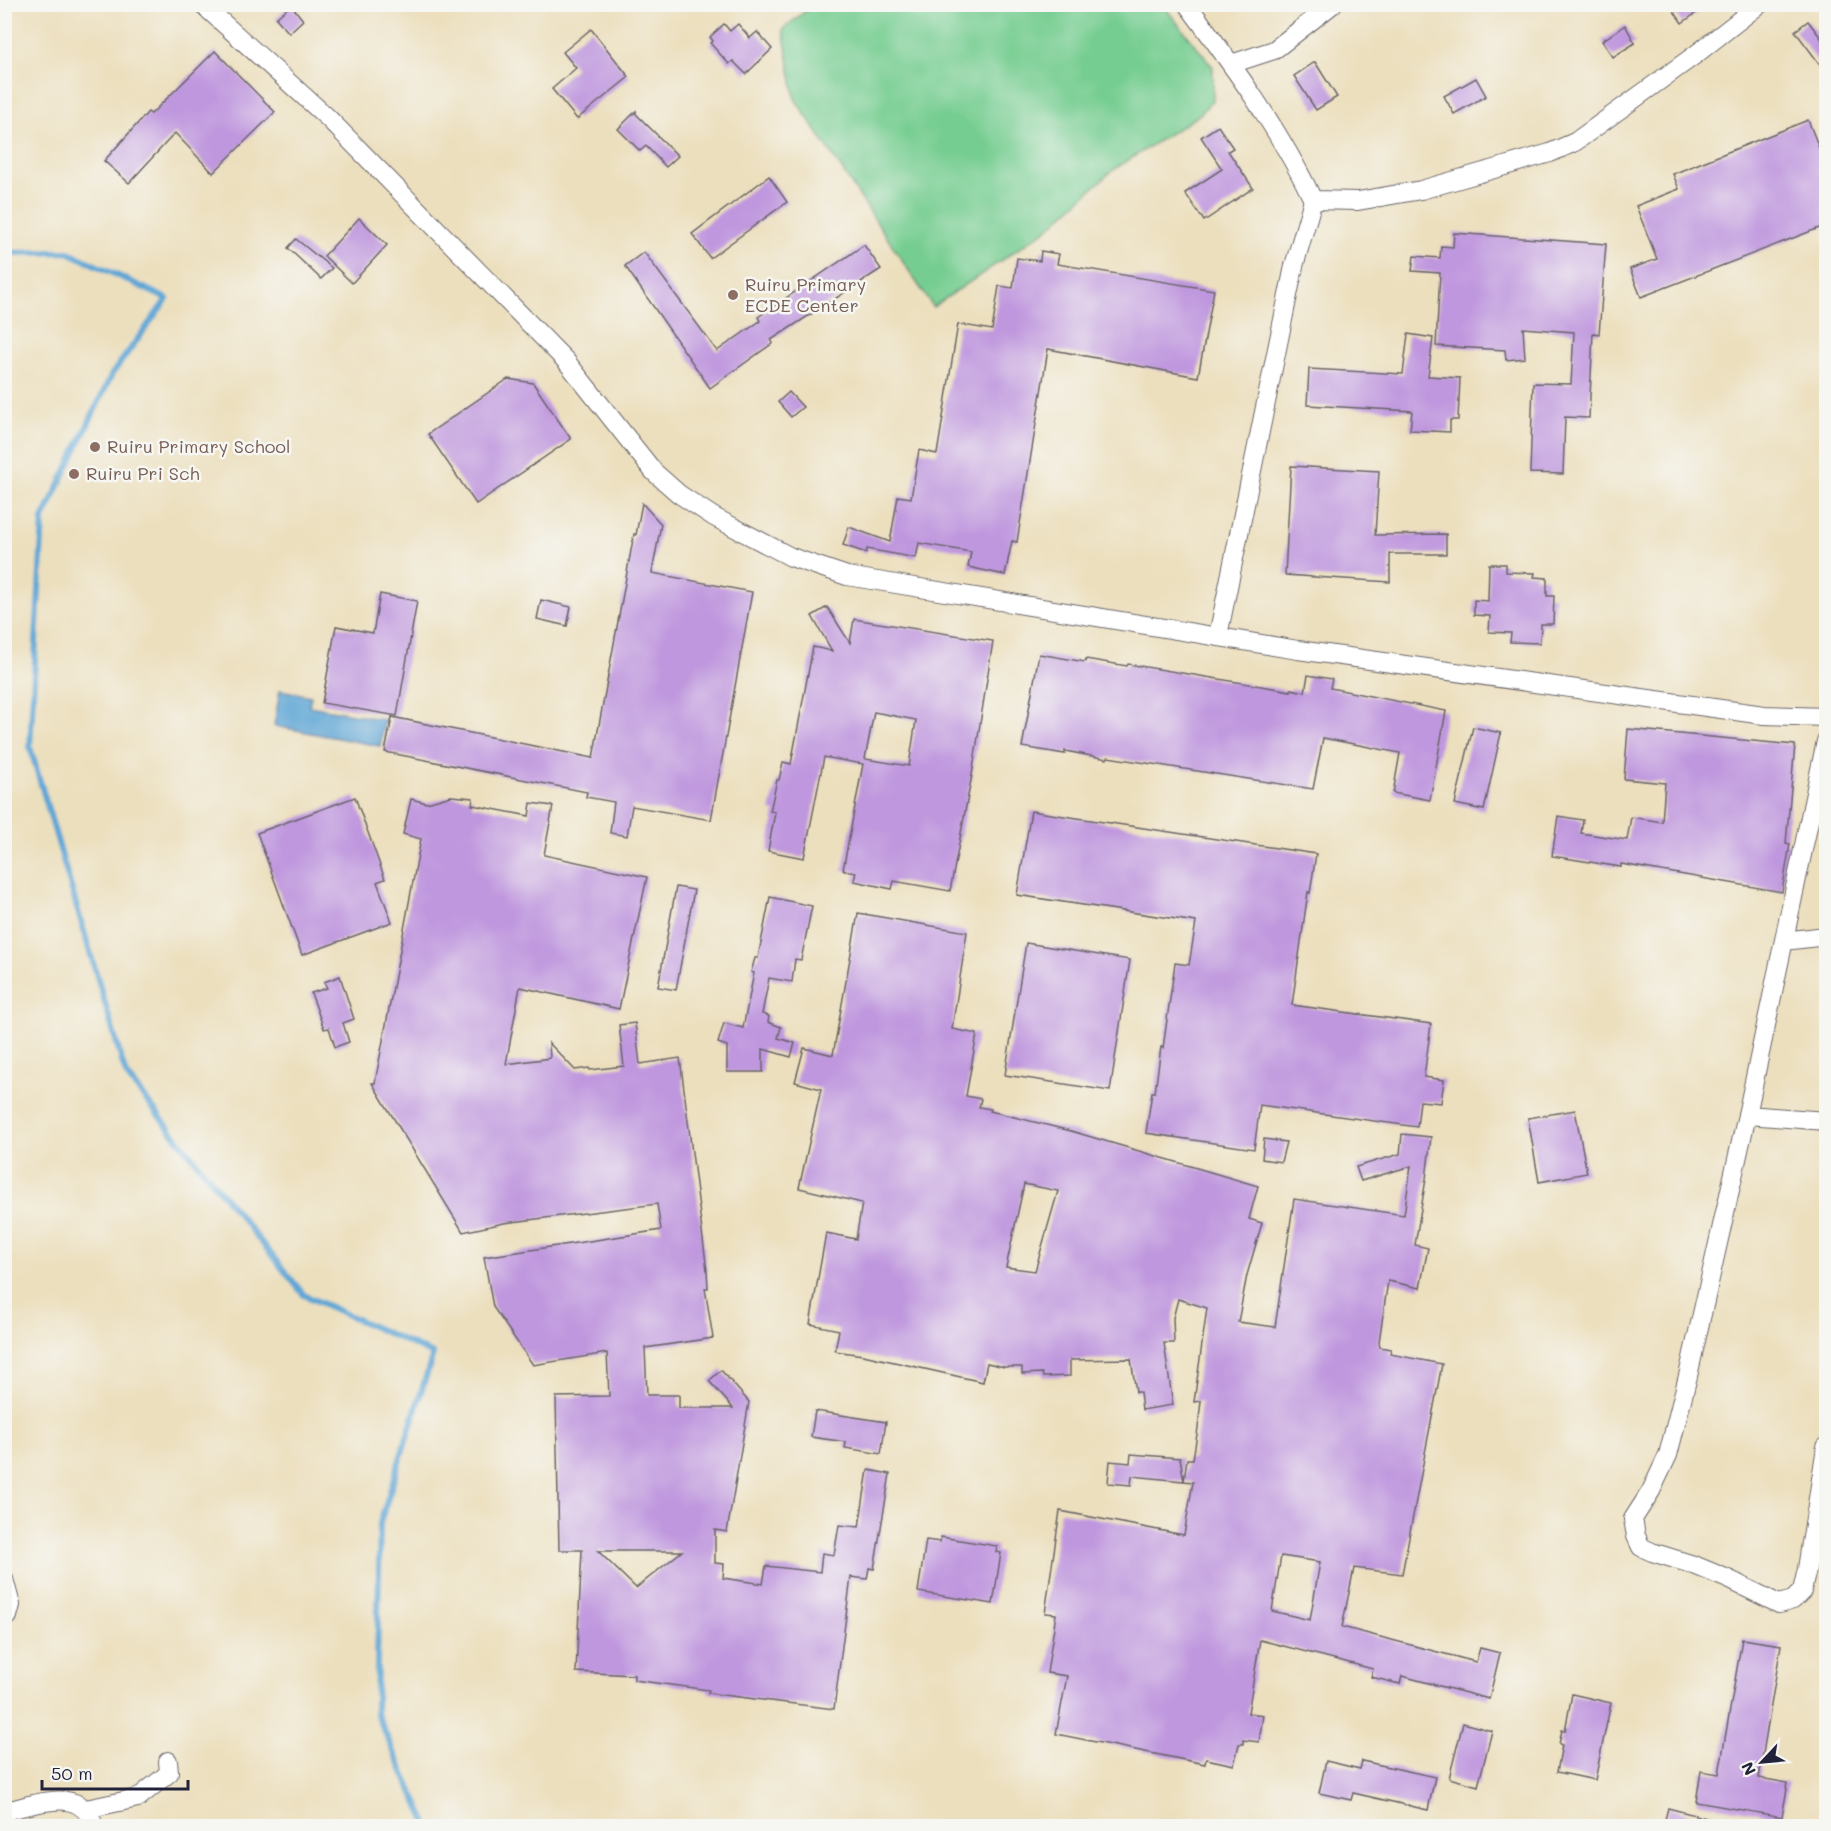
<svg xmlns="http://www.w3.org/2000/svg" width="1831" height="1831" font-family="Mali,sans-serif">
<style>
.green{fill:#76cd91;stroke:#4c7866;stroke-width:1.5}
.water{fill:#5ea6d5;stroke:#406488;stroke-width:1.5}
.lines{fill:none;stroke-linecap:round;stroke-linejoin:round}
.stream{stroke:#5ea6d5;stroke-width:6}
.building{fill:#bf97de;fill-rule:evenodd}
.minor-casing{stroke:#696468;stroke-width:20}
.minor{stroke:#fff;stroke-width:18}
.education-dot{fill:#8d6e63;stroke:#f6f6f2;stroke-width:2}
.labels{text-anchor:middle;stroke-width:5;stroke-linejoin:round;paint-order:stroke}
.education-label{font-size:18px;fill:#785e54;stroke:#f6f6f2;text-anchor:start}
</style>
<rect width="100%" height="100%" fill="#f6f6f2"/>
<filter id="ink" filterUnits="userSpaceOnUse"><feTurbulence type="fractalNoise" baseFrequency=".0167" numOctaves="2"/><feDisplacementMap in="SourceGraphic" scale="12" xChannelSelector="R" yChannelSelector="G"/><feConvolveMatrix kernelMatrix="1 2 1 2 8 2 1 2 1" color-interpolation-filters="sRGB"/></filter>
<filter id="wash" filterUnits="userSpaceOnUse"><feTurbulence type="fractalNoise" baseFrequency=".008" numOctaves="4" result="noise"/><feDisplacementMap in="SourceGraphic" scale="24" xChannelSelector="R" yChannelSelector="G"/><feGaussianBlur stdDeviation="1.35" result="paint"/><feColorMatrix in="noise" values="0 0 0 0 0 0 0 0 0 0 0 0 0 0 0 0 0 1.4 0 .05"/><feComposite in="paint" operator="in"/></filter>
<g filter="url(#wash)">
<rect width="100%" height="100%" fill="#ecdfbd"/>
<!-- green -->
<polygon class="green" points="814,4 1163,5 1213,67 1213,100 1199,115 1113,170 1046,230 933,307 795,99 783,29"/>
<!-- water -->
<polygon class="water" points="280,690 311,696 309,706 385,720 380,746 274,726"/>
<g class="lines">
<!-- stream -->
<polyline class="stream" points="4,253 68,252 167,299 112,374 43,519 30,747 126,1075 304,1295 433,1354 380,1523 376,1713 428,1826"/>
</g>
<g id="blocks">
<!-- building -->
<g class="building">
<polygon points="1669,4 1709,4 1682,23"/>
<polygon points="291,5 303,20 289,33 276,18"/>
<polygon points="1808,21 1827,46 1827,74 1795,31"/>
<polygon points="724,24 730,31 738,24 750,38 757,32 772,49 746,74 733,61 729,64 710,43 713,41 710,37"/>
<polygon points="1625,25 1635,43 1613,57 1602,41"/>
<polygon points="591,29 629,77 577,119 552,89 576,68 563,52"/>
<polygon points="215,51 275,112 213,173 175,133 129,183 104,161 148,112 151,114"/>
<polygon points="1315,62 1337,97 1316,110 1294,76"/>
<polygon points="1476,78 1486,96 1454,114 1444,96"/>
<polygon points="636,111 636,114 678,156 666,167 646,146 640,151 618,129"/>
<polygon points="1808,120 1827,168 1827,225 1641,297 1630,269 1657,259 1636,206 1679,189 1673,174"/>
<polygon points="1218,126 1233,148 1228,151 1253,188 1204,221 1185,193 1222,169 1201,137"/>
<polygon points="769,176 787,202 710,258 692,234"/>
<polygon points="359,218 387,245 352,283 324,256"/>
<polygon points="1454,233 1606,244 1599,334 1593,333 1589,418 1565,417 1563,474 1530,473 1533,383 1571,384 1574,332 1523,328 1525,358 1506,360 1505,350 1436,346 1440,273 1412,271 1414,256 1440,258 1441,246 1453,247"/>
<polygon points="296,239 332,268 321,279 288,248"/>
<polygon points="864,245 881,269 771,340 773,343 710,388 625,266 644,252 717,351 760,321 758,317"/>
<polygon points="1041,251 1059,254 1057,264 1214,290 1198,377 1048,349 1017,542 1012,541 1005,575 968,567 971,552 919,543 916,558 867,549 866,553 843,545 849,527 890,542 898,496 911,498 919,450 937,454 958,324 992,330 999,286 1013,288 1017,258 1040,261"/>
<polygon points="1408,334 1433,338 1428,376 1460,378 1458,420 1450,420 1450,432 1410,430 1412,411 1307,405 1309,369 1403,374"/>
<polygon points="508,379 533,383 571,439 476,504 428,434"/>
<polygon points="789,392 803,407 791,417 778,402"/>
<polygon points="1291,466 1379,471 1375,535 1446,534 1446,554 1390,554 1390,582 1285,575"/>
<polygon points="642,503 661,524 652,573 752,592 711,820 632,806 627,836 610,833 614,802 586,797 587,792 385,752 392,717 593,758 634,534 636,535"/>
<polygon points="1489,564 1506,564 1506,572 1535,573 1534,577 1547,578 1547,596 1554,596 1553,624 1541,624 1540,643 1510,642 1511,633 1489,632 1490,616 1474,615 1474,600 1488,601"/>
<polygon points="380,594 417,601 397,716 322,703 336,626 373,633"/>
<polygon points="541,600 571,607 567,626 537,619"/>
<path d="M827,607l23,36 4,-24 139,22 -21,134 -22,116 -56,-10 -2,8 -38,-8 2,-9 -13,-2 20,-106 -39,-7 -20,101 -36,-7 7,-39 -5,-1 7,-31h2l4,-18 8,2 22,-117 19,4 -20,-35zM874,712l42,8 -7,46 -44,-7z"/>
<polygon points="1039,654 1085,662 1086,659 1127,666 1128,664 1291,691 1291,689 1305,692 1308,675 1332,679 1330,688 1446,711 1430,800 1393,793 1400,753 1323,738 1313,789 1108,757 1107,759 1065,751 1065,754 1022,747"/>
<polygon points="1473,727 1501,733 1484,810 1455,804"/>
<polygon points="1628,729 1795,745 1786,843 1790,844 1782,892 1621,864 1621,867 1552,856 1558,816 1583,820 1581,833 1627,840 1631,817 1662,822 1665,783 1624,779"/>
<path d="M451,796l22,2 -1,7 57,11 2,-13 22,3 -9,49 103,22 -28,132 -99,-22 -14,77 44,-6 -1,-15 26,27 14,-2 1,2 34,-4 -5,-41 16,-2 5,41 40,-6 27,213 1,17h-3l8,50 -68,10 2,47h32v13h54l-24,-27 12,-11 28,32 -22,130 -12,-2v33l9,1 -1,14 40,6 3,-18 54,6 2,-19 12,2 5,-30 20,2 9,-57 22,4 -16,95 -5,-1 -2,11 -16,-2 -17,132 -126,-16 1,-3 -75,-10v-5l-58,-3 6,-122h-23l-3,-153 53,-1 -2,-43 -74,12 -40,-58 -9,-50 177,-27 -4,-26 -153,19 -41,9 -91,-149h3l46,-244 -18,-5 8,-35 16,4zM598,1551h84l-46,37z"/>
<polygon points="355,797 385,879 377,882 392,922 302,955 257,833"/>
<polygon points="1031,811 1316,854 1310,893 1308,892 1292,1005 1431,1024 1424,1077 1444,1080 1441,1103 1420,1101 1417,1127 1260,1105 1254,1149 1146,1133 1152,1092 1155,1092 1161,1047 1163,1048 1175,963 1189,965 1196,922 1017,895"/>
<polygon points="676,887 694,890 676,990 658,987"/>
<polygon points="770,897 812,906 801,960 795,959 792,982 769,978 762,1014 769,1016 768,1022 781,1027 778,1038 795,1043 791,1057 763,1049 763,1072 727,1072 727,1046 718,1043 724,1023 743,1028 754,973 751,972 755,958 758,958"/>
<path d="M858,913l109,19 -15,97 25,5 -11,62 15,3 -2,8 12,2 -1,2 81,20 187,55 -9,33 13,4 -15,52 -9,47 37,5 19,-128 110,16 7,-49 -50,15 -5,-14 44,-13 2,-20 29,3 -5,42 -11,66 13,3 -8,40 -32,-7 -9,61 1,5 11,2 -1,5 52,10 -40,210 -48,-6 -12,59 134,35 4,-14 20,5 -11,46 -87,-23 -2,8 -29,-7 2,-8 -113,-29 -12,73 15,2 -4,27 -16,-2v4h-4l-5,21 -28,-6 -1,5 -149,-30 11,-58 -20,-3 9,-59 -11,-1 15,-102 124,24 9,-53 -61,-6 -1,9 -23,-2 2,-22 20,2 1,-9 49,4 4,23 3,-22h6l5,-31 3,-27 -7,1 13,-94 -29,-9 -5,19 1,25h-10l9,62 -31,5 -2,-18h-4l-5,-33 -61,1v16l-27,1 -1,-4 -20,1v-7h-18l-17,-4 -4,19 -120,-27 -28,-4 4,-21 -29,-6 16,-91 30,6 6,-36 -63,-15 22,-99 -26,-7 9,-34 29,7zM1024,1184l34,7 -23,80 -29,-4zM1281,1556l39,6 -10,58 -38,-9z"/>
<polygon points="1026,943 1130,960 1110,1091 1005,1075"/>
<polygon points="340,976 354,1019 343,1023 349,1042 335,1047 329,1028 324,1029 311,993 327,988 324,982"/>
<polygon points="1575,1110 1587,1173 1539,1182 1528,1118"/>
<polygon points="1264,1139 1286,1142 1281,1162 1262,1159"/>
<polygon points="815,1411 886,1422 881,1454 845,1448 846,1442 811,1437"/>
<polygon points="941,1537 997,1546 996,1552 1001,1553 993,1604 918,1592 926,1540 940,1542"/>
<polygon points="1742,1639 1781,1645 1759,1778 1788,1783 1782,1817 1696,1802 1701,1771 1719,1774"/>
<polygon points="1572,1694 1611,1703 1595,1780 1557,1772 1562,1745 1559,1744 1562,1730 1565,1731"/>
<polygon points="1463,1723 1492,1731 1478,1786 1449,1778"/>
<polygon points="1326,1761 1360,1769 1362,1761 1435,1777 1428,1810 1353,1793 1351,1800 1319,1793"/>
<polygon points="1668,1808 1718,1821 1717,1827 1663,1827"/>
</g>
</g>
</g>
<g filter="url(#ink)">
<use href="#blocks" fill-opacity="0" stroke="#696468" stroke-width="1.5"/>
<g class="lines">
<defs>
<g id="minor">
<polyline points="202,4 328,118 566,361 654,472 679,494 714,517 791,557 847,576 1298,650 1764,715 1826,717"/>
<path d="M1187,4c46,62 93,126 126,196l45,1 63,-11 129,-37 25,-11 120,-87 65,-51"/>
<polyline points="1231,64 1274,50 1333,4"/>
<polyline points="1218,636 1294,266 1313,200"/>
<polyline points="1826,741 1747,1115 1688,1376 1668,1455 1651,1491 1633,1519 1636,1536 1641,1547 1652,1552 1694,1565 1728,1579 1779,1604 1793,1600 1802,1591 1807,1569 1826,1447"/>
<polyline points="1784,941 1826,936"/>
<polyline points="1747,1115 1826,1121"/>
<polyline points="4,1579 11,1605 8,1616 4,1618"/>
<polyline points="86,1809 138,1798 169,1773 168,1761"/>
<path d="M4,1811c32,-6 77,-27 90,15"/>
</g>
</defs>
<!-- minor casing -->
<use href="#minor" class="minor-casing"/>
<!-- minor -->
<use href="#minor" class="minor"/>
</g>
</g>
<!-- markers -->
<g class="education-dot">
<circle cx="733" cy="295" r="6"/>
<circle cx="95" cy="447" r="6"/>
<circle cx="74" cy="474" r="6"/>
</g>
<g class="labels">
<!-- education labels -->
<g class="education-label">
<text x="745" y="291">Ruiru Primary<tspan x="745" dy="21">ECDE Center</tspan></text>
<text x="107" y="453">Ruiru Primary School</text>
<text x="86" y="480">Ruiru Pri Sch</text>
</g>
</g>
<!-- margin -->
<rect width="1831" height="1831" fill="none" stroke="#f6f6f2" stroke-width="24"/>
<!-- north arrow -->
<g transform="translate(1762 1762) rotate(244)" stroke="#f6f6f2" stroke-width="4.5" paint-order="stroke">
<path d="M0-4.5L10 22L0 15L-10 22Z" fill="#22223b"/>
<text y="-9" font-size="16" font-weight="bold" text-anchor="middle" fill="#22223b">N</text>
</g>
<!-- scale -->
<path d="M42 1780v9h146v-9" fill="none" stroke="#22223b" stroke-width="3"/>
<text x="51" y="1780" font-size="18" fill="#22223b" stroke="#f6f6f2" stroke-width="4.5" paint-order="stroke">50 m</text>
</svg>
